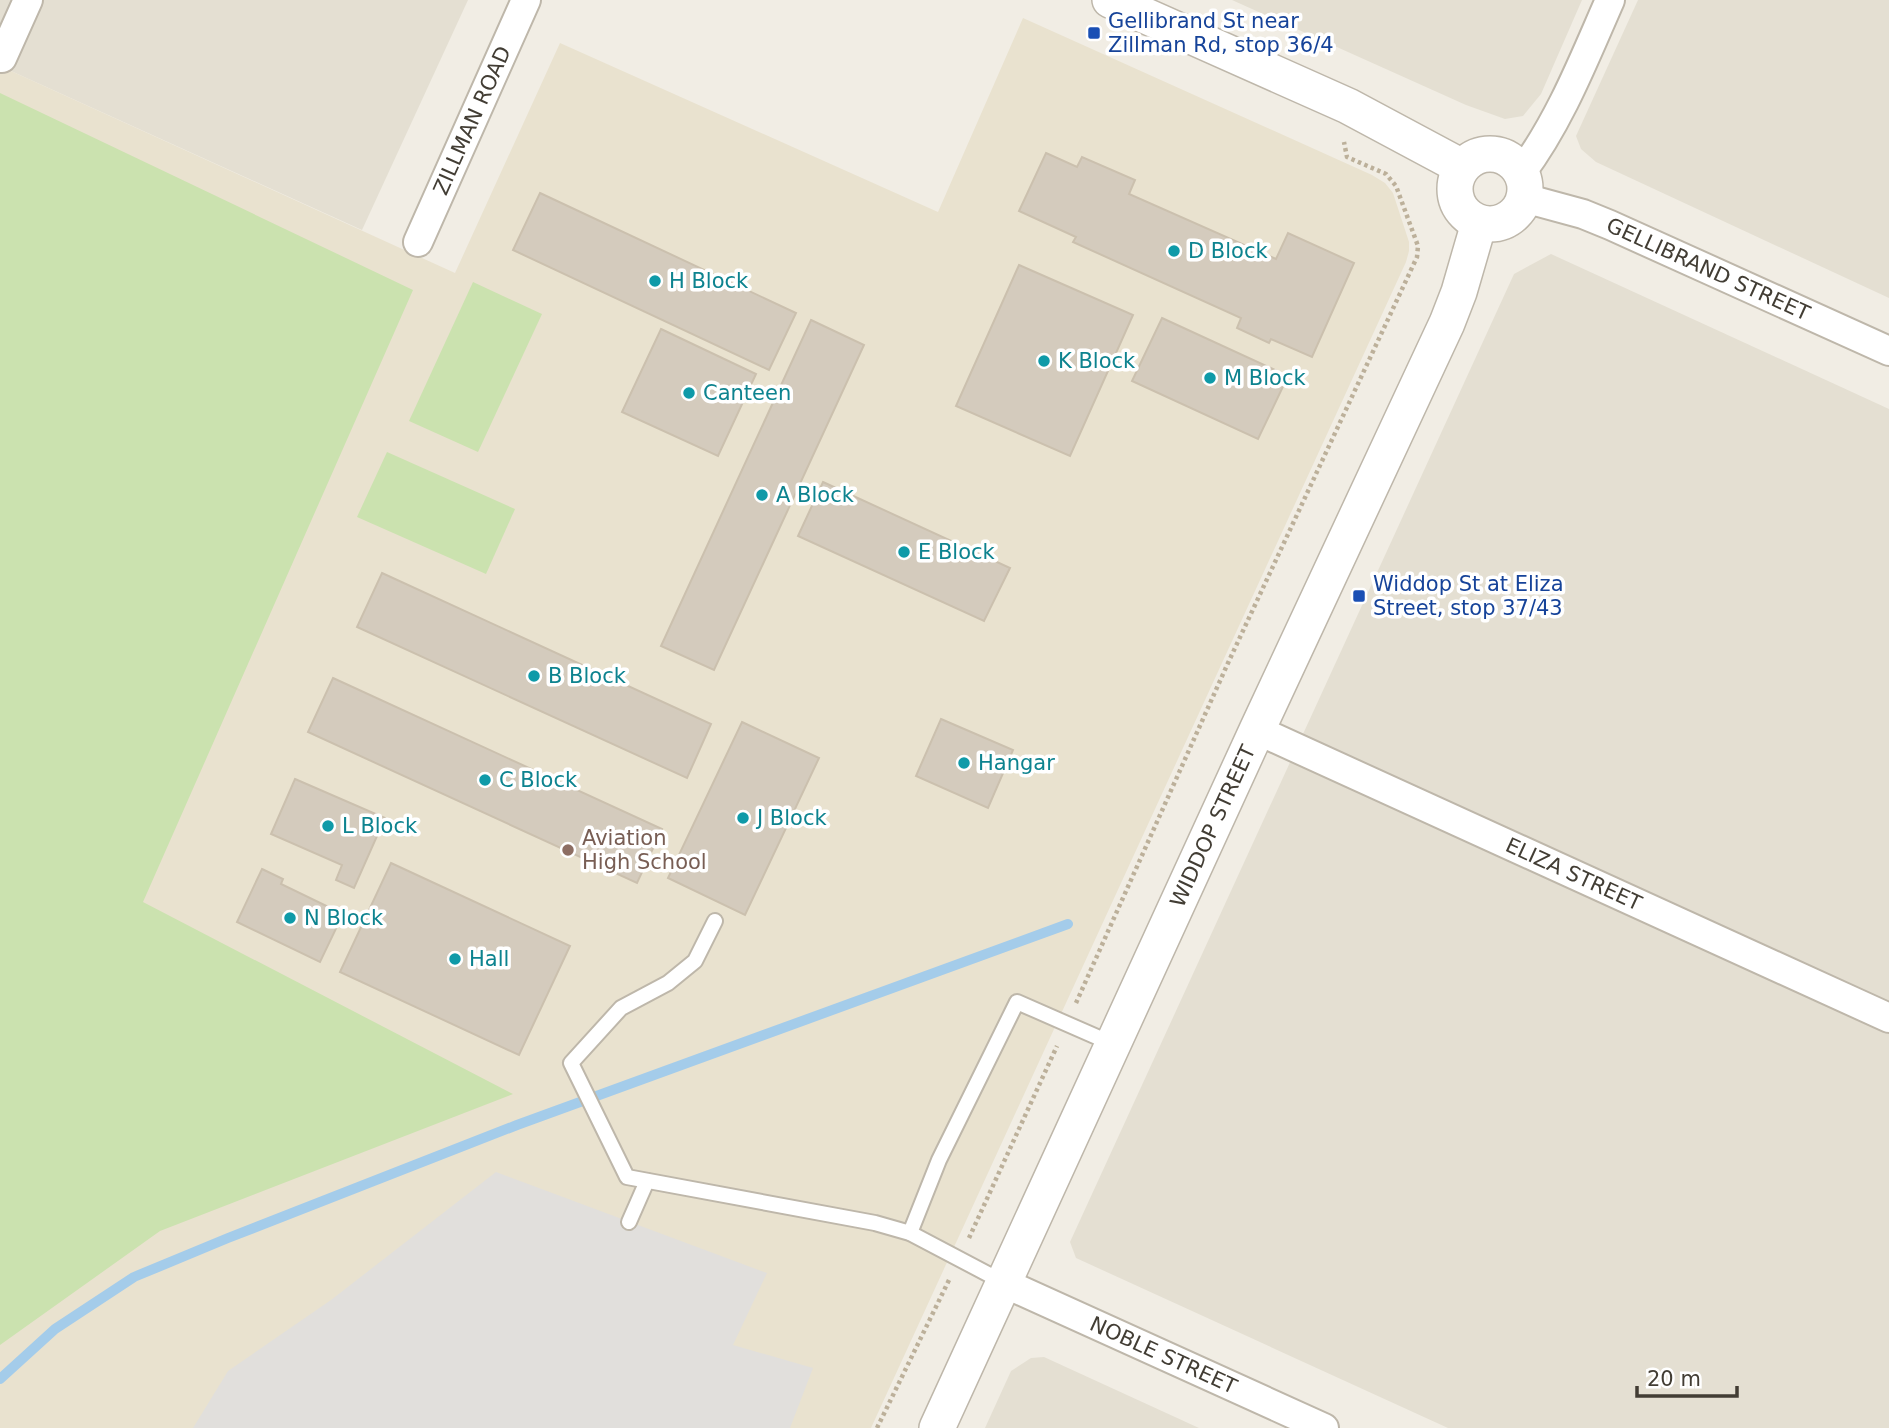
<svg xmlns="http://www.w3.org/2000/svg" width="1889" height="1428" font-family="'DejaVu Sans',sans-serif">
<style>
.residential{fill:#e4dfd2}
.education{fill:#e9e2cf}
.green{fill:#cbe2af}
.parking{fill:#e1dfdc}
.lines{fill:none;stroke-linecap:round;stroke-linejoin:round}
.stream{stroke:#a4ccea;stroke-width:10}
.building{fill:#d4cbbd;stroke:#cbc0ae;stroke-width:2}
.service-casing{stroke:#beb7aa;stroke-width:18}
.minor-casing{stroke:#beb7aa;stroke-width:32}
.tertiary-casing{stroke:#beb7aa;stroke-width:38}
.path{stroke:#bcb09a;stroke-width:4.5;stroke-dasharray:3.5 3.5;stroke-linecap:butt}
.service{stroke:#fff;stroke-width:14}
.minor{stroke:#fff;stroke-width:28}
.tertiary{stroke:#fff;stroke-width:35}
.transit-dot{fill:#1a4fb4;stroke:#fff;stroke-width:2.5}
.culture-dot{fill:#0f9aa8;stroke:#fff;stroke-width:2.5}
.education-dot{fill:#8d6e63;stroke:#fff;stroke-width:2.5}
.labels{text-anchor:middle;stroke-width:7;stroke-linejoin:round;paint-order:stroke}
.transit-label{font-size:21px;fill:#164399;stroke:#fff;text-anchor:start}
.street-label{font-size:21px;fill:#423d34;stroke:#fff}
.culture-label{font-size:21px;fill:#0d838f;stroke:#fff;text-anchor:start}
.education-label{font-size:21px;fill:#785e54;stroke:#fff;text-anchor:start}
</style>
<rect width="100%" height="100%" fill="#f1ede4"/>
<!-- residential -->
<g class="residential">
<polygon points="0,0 468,0 362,230 0,66"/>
<polygon points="1232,0 1582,0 1541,94 1523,116 1505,119 1466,105"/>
<polygon points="1638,0 1889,0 1889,298 1596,162 1581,149 1576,136"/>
<polygon points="1551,254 1889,409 1889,1428 1448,1428 1076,1258 1070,1242 1514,274"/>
<polygon points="1044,1357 1199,1428 985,1428 1011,1371 1031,1358"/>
</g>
<!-- education -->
<polygon class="education" points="1023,18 1372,175 1385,183 1393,193 1409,242 1409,251 1406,262 871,1428 0,1428 0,66 455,273 560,43 938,212"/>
<!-- green -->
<g class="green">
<polygon points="0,93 413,290 143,902 513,1094 160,1231 0,1345"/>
<polygon points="473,282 542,314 478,452 409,421"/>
<polygon points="387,452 515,509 486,574 357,517"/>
</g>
<!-- parking -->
<polygon class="parking" points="496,1172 767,1273 733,1345 813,1368 790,1428 193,1428 228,1371 331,1300"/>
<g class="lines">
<!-- stream -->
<polyline class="stream" points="0,1379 55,1329 134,1277 228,1238 517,1125 1068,924"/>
</g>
<!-- building -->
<g class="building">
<polygon points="1046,153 1077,167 1082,157 1135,180 1129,194 1276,259 1288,233 1354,263 1312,357 1271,339 1269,343 1237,328 1241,318 1073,242 1076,237 1019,211"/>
<polygon points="540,193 796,313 769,370 513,250"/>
<polygon points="1019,265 1133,315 1070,456 956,406"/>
<polygon points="1162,318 1288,376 1258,439 1132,381"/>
<polygon points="811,320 864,345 714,670 661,646"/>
<polygon points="661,329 756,374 718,456 622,412"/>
<polygon points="823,482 1010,568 984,621 798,536"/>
<polygon points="382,573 711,724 687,778 357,627"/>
<polygon points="333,678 662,829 637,883 308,732"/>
<polygon points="941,719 1013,750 988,808 916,776"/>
<polygon points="742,722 819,758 745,915 668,878"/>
<polygon points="295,779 385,818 354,888 336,880 342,865 271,834"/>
<polygon points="391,863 570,946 519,1055 340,972"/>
<polygon points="262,869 283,879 281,884 343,914 320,962 237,922"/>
</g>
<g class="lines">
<defs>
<g id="service">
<polyline points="715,921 695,961 668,983 621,1008 571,1063 627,1177 875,1223 910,1233 1003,1282"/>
<polyline points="629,1222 647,1181"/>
<polyline points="910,1233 939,1160 1017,1002 1113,1044"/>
</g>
<g id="minor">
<polyline points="2,58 28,0"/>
<path d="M1521,173c39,-52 63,-114 89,-173"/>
<path id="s1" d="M1524,198l59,16 27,11 279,126"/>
<path id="s2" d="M418,242l108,-242"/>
<path id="s3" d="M1257,730l632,288"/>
<path id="s4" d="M1004,1283l320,145"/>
</g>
<g id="tertiary">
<polyline points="1110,0 1348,106 1462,167"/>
<circle cx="1490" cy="189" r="35"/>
<path id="s5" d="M937,1428l320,-698 190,-407 12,-31 20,-69"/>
</g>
</defs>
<!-- service casing -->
<use href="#service" class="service-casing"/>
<!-- minor casing -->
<use href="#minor" class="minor-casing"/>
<!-- tertiary casing -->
<use href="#tertiary" class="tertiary-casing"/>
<!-- path -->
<g class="path">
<polyline points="1076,1003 1228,663 1417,257 1418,246 1396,186 1386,174 1347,157 1344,142"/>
<polyline points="969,1238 1057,1046"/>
<polyline points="877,1428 950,1278"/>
</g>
<!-- service -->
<use href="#service" class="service"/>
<!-- minor -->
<use href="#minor" class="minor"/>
<!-- tertiary -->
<use href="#tertiary" class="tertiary"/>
</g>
<!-- markers -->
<g class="transit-dot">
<rect x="1087" y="26" width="14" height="14" rx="3.5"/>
<rect x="1352" y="589" width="14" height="14" rx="3.5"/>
</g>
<g class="culture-dot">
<circle cx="1174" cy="251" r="7"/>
<circle cx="655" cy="281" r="7"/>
<circle cx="1044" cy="361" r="7"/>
<circle cx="1210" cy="378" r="7"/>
<circle cx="689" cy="393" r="7"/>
<circle cx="762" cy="495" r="7"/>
<circle cx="904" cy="552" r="7"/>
<circle cx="534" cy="676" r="7"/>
<circle cx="964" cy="763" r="7"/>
<circle cx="485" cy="780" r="7"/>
<circle cx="743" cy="818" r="7"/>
<circle cx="328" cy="826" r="7"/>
<circle cx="290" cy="918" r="7"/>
<circle cx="455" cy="959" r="7"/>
</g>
<circle class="education-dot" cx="568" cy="850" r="7"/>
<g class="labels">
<!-- transit labels -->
<g class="transit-label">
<text x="1108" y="28">Gellibrand St near<tspan x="1108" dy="24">Zillman Rd, stop 36/4</tspan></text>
<text x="1373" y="591">Widdop St at Eliza<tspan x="1373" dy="24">Street, stop 37/43</tspan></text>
</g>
<!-- street labels -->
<g class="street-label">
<text dy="7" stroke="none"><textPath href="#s2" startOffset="133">ZILLMAN ROAD</textPath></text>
<text dy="7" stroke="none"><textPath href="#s1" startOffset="198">GELLIBRAND STREET</textPath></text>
<text dy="7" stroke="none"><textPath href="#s5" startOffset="662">WIDDOP STREET</textPath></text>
<text dy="7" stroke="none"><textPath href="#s3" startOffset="348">ELIZA STREET</textPath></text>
<text dy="7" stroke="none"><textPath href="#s4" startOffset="175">NOBLE STREET</textPath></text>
</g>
<!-- culture labels -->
<g class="culture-label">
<text x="1188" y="258">D Block</text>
<text x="669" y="288">H Block</text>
<text x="1058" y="368">K Block</text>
<text x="1224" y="385">M Block</text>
<text x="703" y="400">Canteen</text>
<text x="776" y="502">A Block</text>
<text x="918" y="559">E Block</text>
<text x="548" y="683">B Block</text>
<text x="978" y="770">Hangar</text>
<text x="499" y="787">C Block</text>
<text x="757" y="825">J Block</text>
<text x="342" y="833">L Block</text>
<text x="304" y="925">N Block</text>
<text x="469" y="966">Hall</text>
</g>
<!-- education labels -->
<g class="education-label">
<text x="582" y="845">Aviation<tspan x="582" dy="24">High School</tspan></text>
</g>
</g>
<!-- scale -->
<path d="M1637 1386v10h100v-10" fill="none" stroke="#423d34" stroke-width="3.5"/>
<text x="1647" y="1386" font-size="21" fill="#423d34" stroke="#ffffff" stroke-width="5" paint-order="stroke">20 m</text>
</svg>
